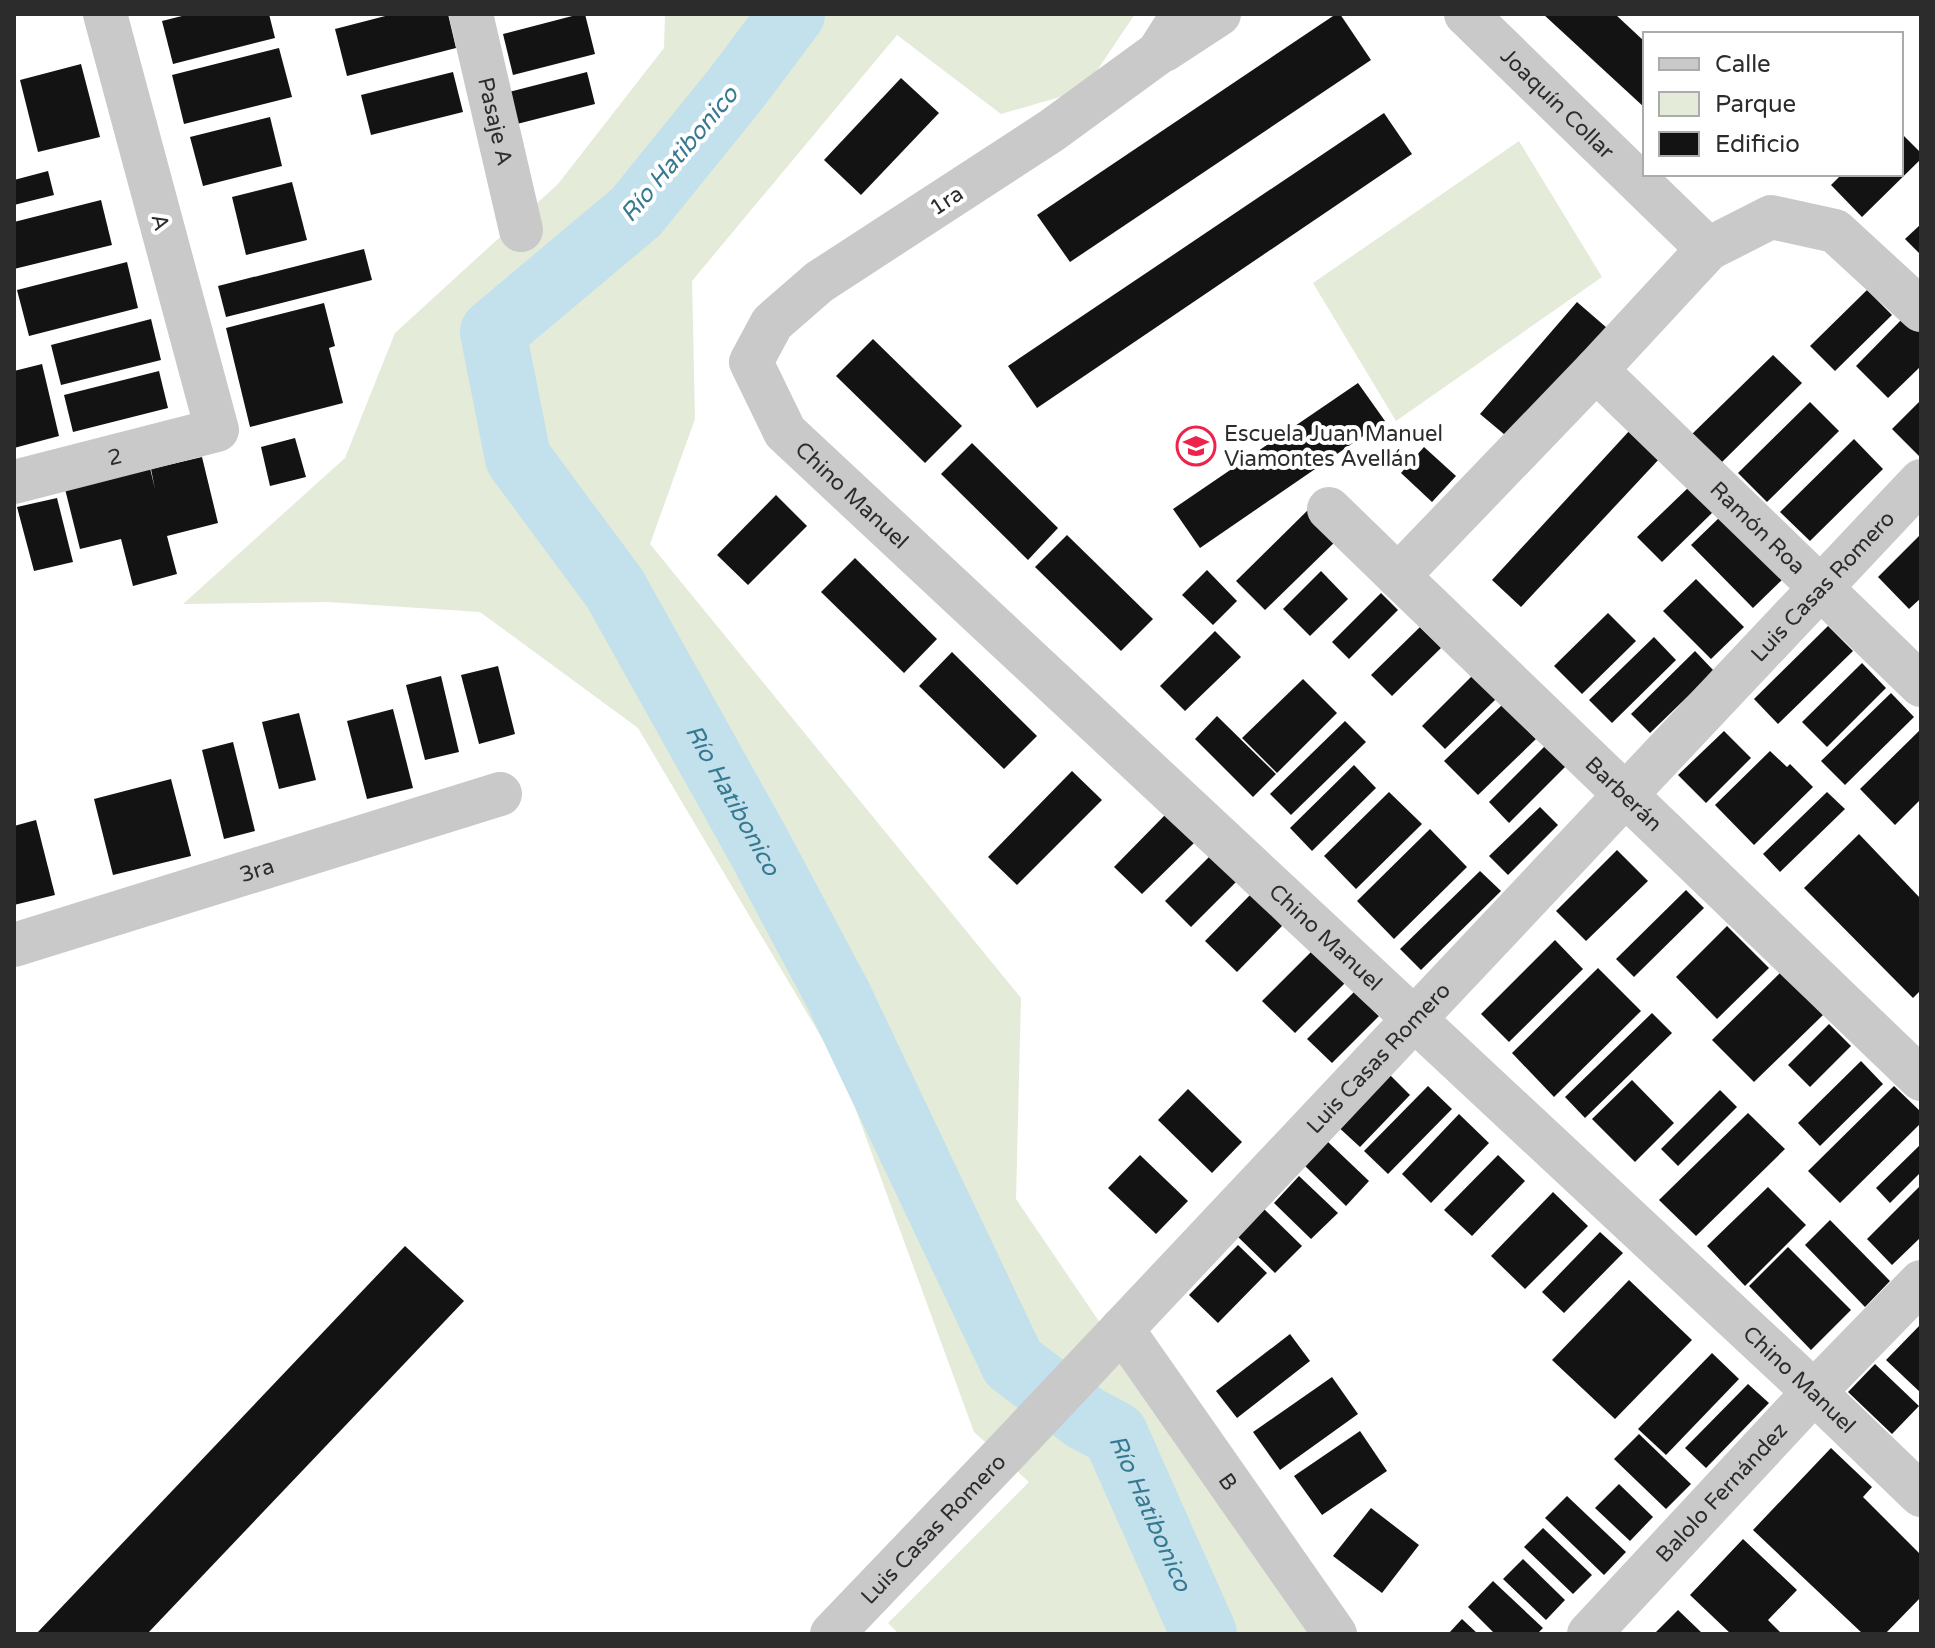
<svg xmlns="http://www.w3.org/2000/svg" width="1935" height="1648" font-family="'Varela Round',sans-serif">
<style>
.green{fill:#e4ebd8}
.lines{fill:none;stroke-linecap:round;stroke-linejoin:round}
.river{stroke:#c2e1ec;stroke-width:66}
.building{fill:#131313}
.minor{stroke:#c9c9c9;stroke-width:44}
.labels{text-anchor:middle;stroke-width:8;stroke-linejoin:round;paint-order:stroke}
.street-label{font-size:22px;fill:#2c2c2c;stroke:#fff}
.poi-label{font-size:22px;fill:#2c2c2c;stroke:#fff;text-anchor:start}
.water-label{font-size:24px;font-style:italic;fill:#377991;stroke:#fff}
</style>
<rect width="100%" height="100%" fill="#fff"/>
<!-- green -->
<g class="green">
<polygon points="665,14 1135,14 1084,90 1001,114 897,35 692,281 695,419 650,544 1021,998 1016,1199 1311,1634 899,1634 888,1623 1029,1482 974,1432 842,1072 638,728 480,612 328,602 183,604 345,458 395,333 558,184 664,48"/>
<polygon points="1519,141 1602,277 1396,421 1313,283"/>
</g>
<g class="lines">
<!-- river -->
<path class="river" id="s1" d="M792,14l-58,77 -98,121 -143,120 25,126 97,131 142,254 81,152 175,368 72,55 30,16 89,200"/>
</g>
<!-- building -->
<g class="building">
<polygon points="190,14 269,14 275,38 173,64 162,21"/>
<polygon points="393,14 448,14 456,48 347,76 335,29"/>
<polygon points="580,14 585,14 595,54 513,75 503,34"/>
<polygon points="1336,14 1340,14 1371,60 1070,262 1037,215"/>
<polygon points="1543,14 1615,14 1645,42 1645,108"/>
<polygon points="279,48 292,97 184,124 172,75"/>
<polygon points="81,64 100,137 38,152 20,80"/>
<polygon points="453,72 463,112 371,135 361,95"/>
<polygon points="587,72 595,104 517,124 509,92"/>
<polygon points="901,78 939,113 861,195 824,160"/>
<polygon points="1384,113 1412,154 1037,408 1008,366"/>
<polygon points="270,117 282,166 203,186 190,137"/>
<polygon points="1901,133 1921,153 1921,159 1862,217 1831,185 1842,174 1901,174"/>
<polygon points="48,171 54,195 14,205 14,180"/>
<polygon points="292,182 307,240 246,255 232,197"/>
<polygon points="101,200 112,245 14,269 14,222"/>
<polygon points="1921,224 1921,255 1905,239"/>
<polygon points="364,249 372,280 226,317 218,286"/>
<polygon points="127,262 138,308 29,336 17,290"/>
<polygon points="1867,290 1892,315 1835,371 1810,346"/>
<polygon points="1577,302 1607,328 1511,440 1480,414"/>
<polygon points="324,303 335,346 329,348 343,403 250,427 226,328"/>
<polygon points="1905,316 1921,332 1921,366 1888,398 1856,366"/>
<polygon points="151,319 161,360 61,385 51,345"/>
<polygon points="873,339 962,426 925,463 836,376"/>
<polygon points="1773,355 1802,383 1718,466 1689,437"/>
<polygon points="42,364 59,436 14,448 14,371"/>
<polygon points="159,371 168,408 73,432 64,395"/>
<polygon points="1358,383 1385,421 1200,548 1173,509"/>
<polygon points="1921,400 1921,458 1892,429"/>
<polygon points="1810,402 1839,431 1767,502 1738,473"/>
<polygon points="1631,429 1661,457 1521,607 1492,580"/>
<polygon points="295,438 306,477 270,486 261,447"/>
<polygon points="1854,439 1883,469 1810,541 1780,512"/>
<polygon points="972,443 1058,528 1028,560 941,474"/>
<polygon points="1424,447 1456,476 1432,502 1401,473"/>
<polygon points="202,457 218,523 167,536 177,574 133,586 121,539 80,549 65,489 150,468 155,489 151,469"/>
<polygon points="1690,486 1715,510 1662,562 1637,537"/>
<polygon points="776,495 807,526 748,585 717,555"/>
<polygon points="57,498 73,562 34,571 17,507"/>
<polygon points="1311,507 1340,537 1265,610 1236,581"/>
<polygon points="1722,515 1784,578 1753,608 1691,545"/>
<polygon points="1921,534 1921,598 1909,609 1878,577"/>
<polygon points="1067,535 1153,619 1121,651 1035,567"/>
<polygon points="855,558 937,639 904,673 821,592"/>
<polygon points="1207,570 1237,601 1213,625 1182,595"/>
<polygon points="1321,571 1348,599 1310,636 1283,609"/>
<polygon points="1696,579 1744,627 1711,659 1663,611"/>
<polygon points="1381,593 1398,610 1349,659 1332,642"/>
<polygon points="1608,613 1636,641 1582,694 1554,666"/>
<polygon points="1828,626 1853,651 1778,724 1754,699"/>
<polygon points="1420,627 1441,648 1392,696 1371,675"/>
<polygon points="1215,631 1241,657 1185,711 1160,686"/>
<polygon points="1654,637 1676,660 1612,723 1589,700"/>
<polygon points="1695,651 1714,671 1650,733 1631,714"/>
<polygon points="952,652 1037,736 1004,769 919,686"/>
<polygon points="1862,663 1886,688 1827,747 1802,722"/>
<polygon points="498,666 515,734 479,744 461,675"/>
<polygon points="441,676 459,752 425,760 406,685"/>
<polygon points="1472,676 1496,699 1445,749 1422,726"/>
<polygon points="1303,679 1337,713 1277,773 1242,738"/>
<polygon points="1891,693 1914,717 1845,785 1821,761"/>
<polygon points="1502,705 1536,739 1478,795 1444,761"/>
<polygon points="393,709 413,788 367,799 347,721"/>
<polygon points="299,713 316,780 279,789 262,722"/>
<polygon points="1217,716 1276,774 1253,797 1195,739"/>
<polygon points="1345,721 1366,742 1291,815 1270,794"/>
<polygon points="1921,729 1921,799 1895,825 1860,789"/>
<polygon points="1724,731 1751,758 1706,803 1678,775"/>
<polygon points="233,742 255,831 224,839 202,750"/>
<polygon points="1546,745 1566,766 1509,823 1489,802"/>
<polygon points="1770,751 1787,767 1790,764 1813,787 1754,845 1715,805"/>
<polygon points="1354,765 1376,788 1312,851 1290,828"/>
<polygon points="1072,771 1102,800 1017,885 988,857"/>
<polygon points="171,779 191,856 113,875 94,799"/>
<polygon points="1389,792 1422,824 1356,889 1324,856"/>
<polygon points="1827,792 1845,809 1780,872 1763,854"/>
<polygon points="1540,807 1558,825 1508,875 1489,856"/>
<polygon points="1165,815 1194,843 1142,894 1114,867"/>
<polygon points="36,820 55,895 14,905 14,826"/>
<polygon points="1430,829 1467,867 1394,939 1357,901"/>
<polygon points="1859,834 1921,899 1921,990 1913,998 1804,888"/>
<polygon points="1617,850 1648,881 1586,941 1556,911"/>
<polygon points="1210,856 1236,882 1191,927 1165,901"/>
<polygon points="1480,871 1501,891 1421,970 1400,949"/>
<polygon points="1686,890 1704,908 1634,977 1616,959"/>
<polygon points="1251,894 1282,926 1237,972 1205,941"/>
<polygon points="1727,926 1769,968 1717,1019 1676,977"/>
<polygon points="1555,940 1583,969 1509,1042 1481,1014"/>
<polygon points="1315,948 1348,980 1295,1033 1262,1001"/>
<polygon points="1598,968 1641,1011 1554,1097 1512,1053"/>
<polygon points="1781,972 1823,1015 1754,1082 1712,1040"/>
<polygon points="1354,992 1379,1016 1332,1063 1307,1039"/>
<polygon points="1652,1013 1672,1033 1585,1118 1565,1097"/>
<polygon points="1829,1024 1851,1046 1810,1087 1788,1065"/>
<polygon points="1861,1061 1883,1084 1820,1146 1798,1123"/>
<polygon points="1386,1071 1410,1095 1360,1147 1335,1124"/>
<polygon points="1632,1080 1674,1123 1635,1162 1592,1119"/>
<polygon points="1428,1086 1452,1109 1388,1174 1364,1151"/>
<polygon points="1894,1086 1921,1112 1921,1123 1840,1203 1808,1171"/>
<polygon points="1188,1089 1242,1142 1212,1173 1158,1120"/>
<polygon points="1720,1090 1737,1107 1678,1166 1661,1149"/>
<polygon points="1748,1113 1785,1149 1696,1236 1659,1200"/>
<polygon points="1459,1114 1489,1143 1431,1203 1402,1174"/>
<polygon points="1327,1141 1369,1181 1346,1206 1304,1165"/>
<polygon points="1921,1144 1921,1172 1890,1203 1876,1188"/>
<polygon points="1140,1155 1188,1201 1156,1234 1108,1188"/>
<polygon points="1498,1155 1525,1181 1472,1236 1444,1210"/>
<polygon points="1299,1176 1338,1213 1311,1239 1274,1203"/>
<polygon points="1921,1185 1921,1237 1892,1265 1867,1239"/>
<polygon points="1768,1187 1806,1225 1745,1286 1707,1246"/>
<polygon points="1553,1192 1588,1226 1525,1289 1491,1256"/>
<polygon points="1263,1208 1302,1246 1275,1273 1236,1235"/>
<polygon points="1830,1220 1890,1281 1865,1307 1805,1245"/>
<polygon points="1600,1232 1623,1253 1564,1313 1542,1292"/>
<polygon points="1238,1245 1267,1273 1218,1323 1189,1295"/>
<polygon points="405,1246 464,1301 147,1634 36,1634"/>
<polygon points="1788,1247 1851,1310 1811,1350 1749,1286"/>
<polygon points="1629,1280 1692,1340 1615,1419 1552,1360"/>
<polygon points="1921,1324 1921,1393 1886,1360"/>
<polygon points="1290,1334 1310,1361 1237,1418 1216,1391"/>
<polygon points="1712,1353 1739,1379 1666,1455 1638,1429"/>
<polygon points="1875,1364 1919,1406 1892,1434 1848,1392"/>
<polygon points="1332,1377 1358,1414 1280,1470 1253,1432"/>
<polygon points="1748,1384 1769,1403 1706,1468 1685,1448"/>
<polygon points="1360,1431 1387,1471 1322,1515 1294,1476"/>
<polygon points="1639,1434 1691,1484 1666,1509 1614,1459"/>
<polygon points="1831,1448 1872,1487 1863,1497 1921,1555 1921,1597 1885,1634 1863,1634 1753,1530"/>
<polygon points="1619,1484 1653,1517 1630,1541 1595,1508"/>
<polygon points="1567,1496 1626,1552 1604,1575 1545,1518"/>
<polygon points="1371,1508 1419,1545 1382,1593 1333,1556"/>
<polygon points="1543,1528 1592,1575 1573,1594 1524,1547"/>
<polygon points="1743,1539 1797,1590 1768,1620 1782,1634 1731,1634 1690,1595"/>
<polygon points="1523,1559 1565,1600 1546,1620 1503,1579"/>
<polygon points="1493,1581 1543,1628 1537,1634 1495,1634 1468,1607"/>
<polygon points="1678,1610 1703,1634 1654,1634"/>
<polygon points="1462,1619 1478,1634 1448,1634"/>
</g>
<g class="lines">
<!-- minor -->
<g class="minor">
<path id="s2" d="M471,14l50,216"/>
<path id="s3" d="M1183,14l-25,39 -107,78 -232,151 -47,41 -21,39 34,70 1029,960 107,103"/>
<path id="s4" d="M1466,14l242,235 63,-32 64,14 86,79"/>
<polyline points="1164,50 1219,14"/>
<path id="s5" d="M1596,370l325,315"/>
<path id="s6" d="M14,482l203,-52 -112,-416"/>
<path id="s7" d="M1329,509l69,67 523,503"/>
<polyline points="1398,576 1596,370 1708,249"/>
<path id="s8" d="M14,945l486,-151"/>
<path id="s9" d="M1122,1329l213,305"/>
<path id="s10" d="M832,1634l179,-187 910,-966"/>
<path id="s11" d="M1589,1634l225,-242 107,-110"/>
</g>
</g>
<!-- icons -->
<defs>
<symbol id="school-ring" viewBox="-11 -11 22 22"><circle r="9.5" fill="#fff" stroke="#ed234b" stroke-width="1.5"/><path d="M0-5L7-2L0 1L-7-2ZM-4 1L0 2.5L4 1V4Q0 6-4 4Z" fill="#ed234b"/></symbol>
</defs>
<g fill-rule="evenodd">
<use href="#school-ring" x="1174" y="424" width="44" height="44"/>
</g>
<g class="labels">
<!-- street labels -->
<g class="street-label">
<text dy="8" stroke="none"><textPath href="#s4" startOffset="128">Joaquín Collar</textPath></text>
<text dy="8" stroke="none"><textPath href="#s2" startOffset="110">Pasaje A</textPath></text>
<text transform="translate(946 200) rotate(-33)" y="8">1ra</text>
<text transform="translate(161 222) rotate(75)" y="8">A</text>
<text dy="8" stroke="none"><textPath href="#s6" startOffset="104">2</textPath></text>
<text dy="8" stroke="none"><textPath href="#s3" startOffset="732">Chino Manuel</textPath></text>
<text dy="8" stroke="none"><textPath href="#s5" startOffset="226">Ramón Roa</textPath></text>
<text dy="8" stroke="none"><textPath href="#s10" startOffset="1442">Luis Casas Romero</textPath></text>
<text dy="8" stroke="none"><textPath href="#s7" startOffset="410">Barberán</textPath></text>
<text dy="8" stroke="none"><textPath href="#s8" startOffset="254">3ra</textPath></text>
<text dy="8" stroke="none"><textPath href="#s3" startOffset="1380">Chino Manuel</textPath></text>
<text dy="8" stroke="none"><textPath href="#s10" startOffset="794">Luis Casas Romero</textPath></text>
<text dy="8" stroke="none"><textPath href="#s3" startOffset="2028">Chino Manuel</textPath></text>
<text dy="8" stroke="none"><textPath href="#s9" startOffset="186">B</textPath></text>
<text dy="8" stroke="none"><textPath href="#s11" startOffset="194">Balolo Fernández</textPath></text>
<text dy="8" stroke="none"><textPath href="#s10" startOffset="146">Luis Casas Romero</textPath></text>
</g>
<!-- poi labels -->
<g class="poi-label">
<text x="1224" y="441">Escuela Juan Manuel<tspan x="1224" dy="25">Viamontes Avellán</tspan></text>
</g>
<!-- water labels -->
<g class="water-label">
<text transform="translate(679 154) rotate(-50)" y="8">Río Hatibonico</text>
<text dy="8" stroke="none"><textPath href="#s1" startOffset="972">Río Hatibonico</textPath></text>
<text dy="8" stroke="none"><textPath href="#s1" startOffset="1812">Río Hatibonico</textPath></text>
</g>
</g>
<!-- border -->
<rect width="1935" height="1648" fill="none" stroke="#2c2c2c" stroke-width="32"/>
<!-- legend -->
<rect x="1643" y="32" width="260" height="144" fill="#ffffff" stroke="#ababab" stroke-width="2"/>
<rect x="1659" y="58" width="40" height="12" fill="#c9c9c9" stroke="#ababab" stroke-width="2"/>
<text x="1715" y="72" font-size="24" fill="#2c2c2c">Calle</text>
<rect x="1659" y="92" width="40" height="24" fill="#e4ebd8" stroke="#ababab" stroke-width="2"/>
<text x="1715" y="112" font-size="24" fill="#2c2c2c">Parque</text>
<rect x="1659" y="132" width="40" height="24" fill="#131313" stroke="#ababab" stroke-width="2"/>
<text x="1715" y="152" font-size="24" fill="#2c2c2c">Edificio</text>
</svg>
